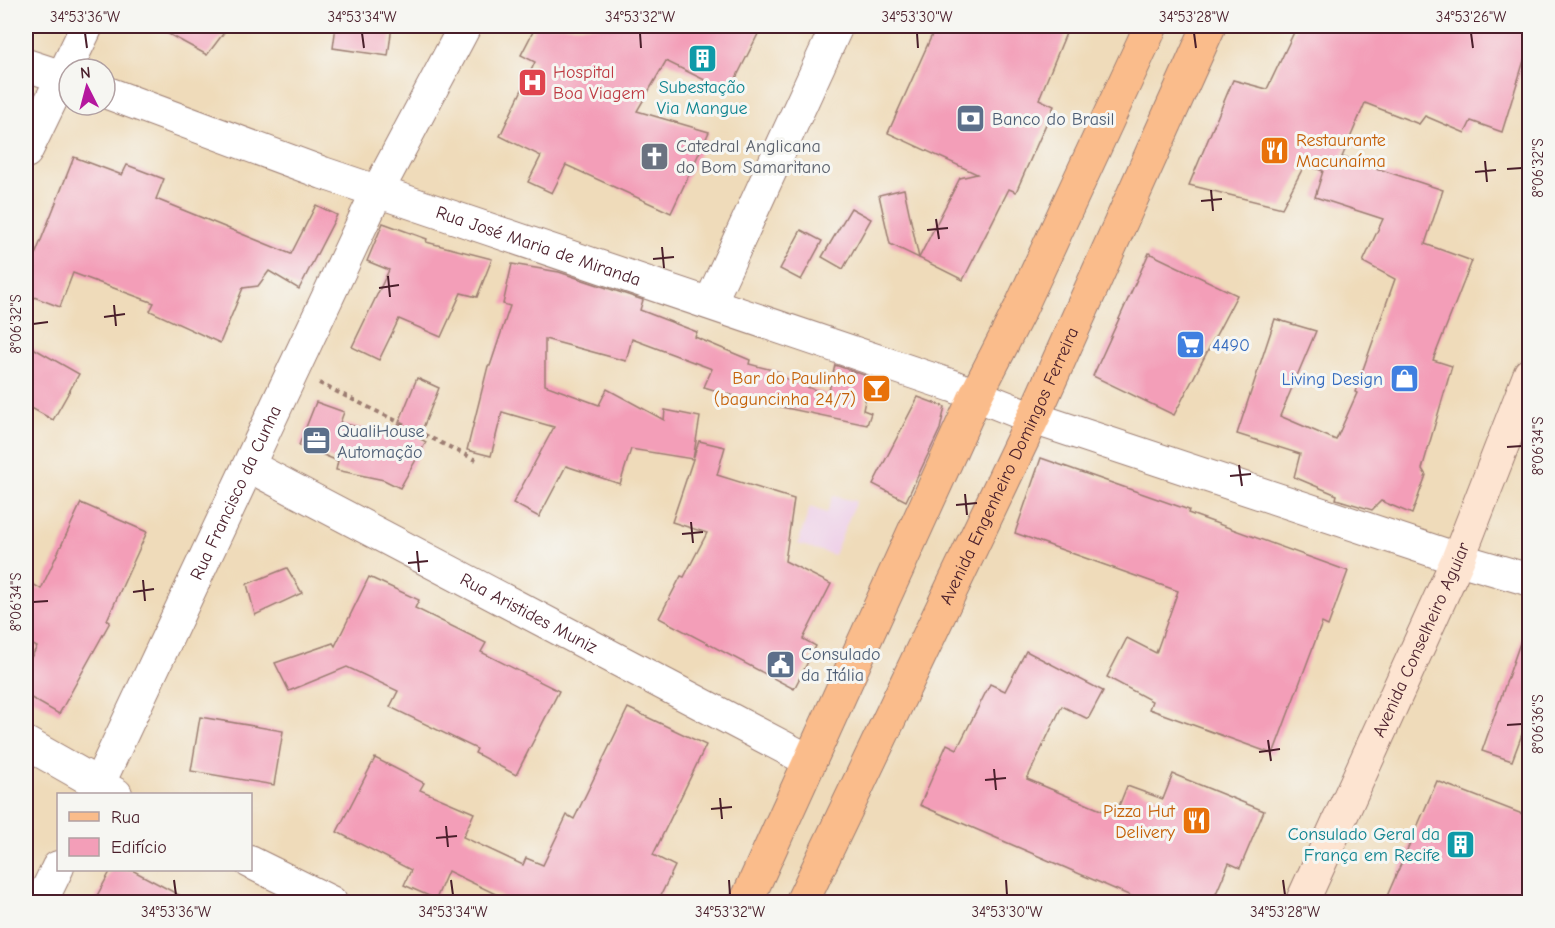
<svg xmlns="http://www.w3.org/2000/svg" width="1555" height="928" font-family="'Comic Neue',sans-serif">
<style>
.built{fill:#eed0e8}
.building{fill:#f39eb8}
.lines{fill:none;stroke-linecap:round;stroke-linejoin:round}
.street-casing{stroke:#9c7d72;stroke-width:34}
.secondary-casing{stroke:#9c7d72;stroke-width:35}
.primary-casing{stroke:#9c7d72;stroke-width:35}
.path{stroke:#9c7d72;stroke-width:4;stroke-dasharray:4.5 4.5;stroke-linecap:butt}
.street{stroke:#fff;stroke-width:32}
.secondary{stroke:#fde4d1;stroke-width:33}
.primary{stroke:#fabc8b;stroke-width:33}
.ticks{fill:none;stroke:#4a1f2b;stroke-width:2}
.labels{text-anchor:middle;stroke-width:6;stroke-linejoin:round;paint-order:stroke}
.health-label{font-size:18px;fill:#be3a42;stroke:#f6f6f2;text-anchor:start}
.culture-label{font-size:18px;fill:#0d838f;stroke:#f6f6f2}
.service-label{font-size:18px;fill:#4e5e75;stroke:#f6f6f2;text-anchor:start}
.food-label{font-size:18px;fill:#c56008;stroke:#f6f6f2;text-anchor:end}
.worship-label{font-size:18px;fill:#5b616d;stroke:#f6f6f2;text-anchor:start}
.street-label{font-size:18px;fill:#4a1f2b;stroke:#f6f6f2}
.shop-label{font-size:18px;fill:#366cbe;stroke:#f6f6f2;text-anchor:start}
.neatline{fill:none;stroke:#4a1f2b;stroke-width:2}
.ticks-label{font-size:15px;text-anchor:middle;fill:#4a1f2b}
</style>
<rect width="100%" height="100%" fill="#f6f6f2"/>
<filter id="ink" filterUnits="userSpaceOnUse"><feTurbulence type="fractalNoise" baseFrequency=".0167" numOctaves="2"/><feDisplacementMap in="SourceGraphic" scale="12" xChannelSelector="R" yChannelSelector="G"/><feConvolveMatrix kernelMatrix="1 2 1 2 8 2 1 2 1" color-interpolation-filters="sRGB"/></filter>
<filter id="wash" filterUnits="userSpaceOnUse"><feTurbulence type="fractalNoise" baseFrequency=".008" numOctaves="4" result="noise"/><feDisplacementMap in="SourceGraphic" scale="24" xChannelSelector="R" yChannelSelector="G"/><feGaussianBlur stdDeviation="1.35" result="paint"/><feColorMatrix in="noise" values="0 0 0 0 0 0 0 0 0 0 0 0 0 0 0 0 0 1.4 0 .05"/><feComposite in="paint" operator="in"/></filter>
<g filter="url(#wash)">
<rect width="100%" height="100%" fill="#efdbba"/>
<!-- built -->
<polygon class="built" points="833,496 856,501 834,555 798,544 810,507 827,513"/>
<g id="blocks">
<!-- building -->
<g class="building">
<polygon points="154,26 229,26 207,55"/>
<polygon points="336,26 392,26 388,56 333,48"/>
<polygon points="536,26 762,26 729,92 666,61 637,111 709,132 671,213 566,165 552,193 528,182 541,156 500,136 535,62 521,55"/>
<polygon points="936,26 1069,26 1039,99 1054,106 1016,192 1009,189 963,280 919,258 960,178 977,174 888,133"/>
<polygon points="1297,26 1530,26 1530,41 1502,132 1471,121 1465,133 1425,116 1419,124 1365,103 1342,157 1443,190 1425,244 1472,261 1433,360 1452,366 1422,469 1426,475 1412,514 1381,501 1372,510 1336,499 1337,495 1294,477 1300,454 1237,434 1275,319 1316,331 1280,416 1336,440 1357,393 1355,392 1395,279 1363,262 1383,219 1315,197 1323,171 1305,164 1282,208 1189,185 1233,80 1267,89"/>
<polygon points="74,157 122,175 127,165 164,179 156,199 291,254 316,205 337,215 299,289 269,271 258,286 243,288 220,343 150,311 154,303 73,273 60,307 26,294 26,278"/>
<polygon points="904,189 919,258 890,244 879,195"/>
<polygon points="851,208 871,219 843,269 822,257"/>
<polygon points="383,223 427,239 426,242 492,259 477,297 461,293 441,337 399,319 379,360 352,347 389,270 367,261"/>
<polygon points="801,230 822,241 801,280 780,269"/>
<polygon points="1149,253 1237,295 1174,415 1093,376"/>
<polygon points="512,264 559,272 643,300 640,310 697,332 695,337 750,360 749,364 780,372 779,376 828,395 835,365 870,377 863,410 871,413 867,425 748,400 704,387 712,369 632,339 626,361 545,339 545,385 599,405 607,389 664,420 665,410 700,417 693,459 699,441 725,447 717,475 794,499 785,561 831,584 803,639 816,646 794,689 659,618 681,576 684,577 707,533 672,522 693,459 631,449 620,484 566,466 539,517 513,503 554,427 502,412 491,456 467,450 488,366 490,366 510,306 503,304"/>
<polygon points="26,344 79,374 53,420 26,405"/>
<polygon points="417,378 439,388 419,438 426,442 400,488 384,480 336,470 338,461 299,445 316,402 344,412 340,423 394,435"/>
<polygon points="918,397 945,407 940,429 906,501 873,484"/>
<polygon points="1041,458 1189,510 1188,513 1348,571 1328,626 1322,623 1273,754 1149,709 1152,701 1107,677 1127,638 1156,653 1178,591 1015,533"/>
<polygon points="81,503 147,532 107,620 110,622 59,714 26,695 26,666 37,647 26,641 26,580 41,589"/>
<polygon points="287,568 302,593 255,615 247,584"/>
<polygon points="369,577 419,600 415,608 486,643 481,652 559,691 516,775 475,753 477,749 390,707 398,691 347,667 289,691 275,663 333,643 335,646"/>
<polygon points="1526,626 1530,627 1530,713 1512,761 1482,751"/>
<polygon points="1026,651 1103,691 1088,719 1062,706 1027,779 1115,816 1127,786 1163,799 1173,774 1264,811 1240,868 1229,863 1212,903 1147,903 920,805 947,744 957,749 990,684 1005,691"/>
<polygon points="628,708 706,745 653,855 675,866 657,903 514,903 448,871 436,899 404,885 411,870 337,832 375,758 424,783 420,790 474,813 463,837 523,865 526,858 543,865 567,815 574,819"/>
<polygon points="200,717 283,731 274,785 191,771"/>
<polygon points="1437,781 1530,817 1530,903 1384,903"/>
<polygon points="111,870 132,870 194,903 93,903"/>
</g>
</g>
</g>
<g filter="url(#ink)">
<use href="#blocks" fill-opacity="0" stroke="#9c7d72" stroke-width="1.5"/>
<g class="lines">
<defs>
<g id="street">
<polyline points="26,65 69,79"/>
<path id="s1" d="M105,92l218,81 630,213 80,32 425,141 72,21"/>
<polyline points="26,152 87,26"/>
<polyline points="710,303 837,26"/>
<path id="s2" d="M249,466l561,295"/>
<polyline points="26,743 116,794"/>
<path id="s3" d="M94,794l283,-602 88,-166"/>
<polyline points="250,862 331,902"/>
<polyline points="41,902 58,867"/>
</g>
<g id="secondary">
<path id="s4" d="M1302,902l156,-343 72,-185"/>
</g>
<g id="primary">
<polyline points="746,902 976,395 1020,309 1151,26"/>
<path id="s5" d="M802,902l231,-484 176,-392"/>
</g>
</defs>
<!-- street casing -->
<use href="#street" class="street-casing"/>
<!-- secondary casing -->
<use href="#secondary" class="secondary-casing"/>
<!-- primary casing -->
<use href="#primary" class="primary-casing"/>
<!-- path -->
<polyline class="path" points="319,383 476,460"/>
<!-- street -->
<use href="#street" class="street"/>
<!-- secondary -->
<use href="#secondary" class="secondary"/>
<!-- primary -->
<use href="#primary" class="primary"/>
</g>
</g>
<!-- ticks -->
<path class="ticks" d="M85,33l2,15M362,33l2,15M640,33l1,15M917,33l1,15M1194,33l2,15M1471,33l2,15M1485,161l2,21M1507,169l15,-1M1475,172l21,-2M1211,190l2,21M1201,201l21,-2M936,219l3,20M927,230l21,-2M662,247l2,21M653,259l21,-2M388,276l2,21M379,288l20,-3M114,305l2,21M104,317l21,-3M33,324l15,-2M1507,447l15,-1M1239,465l3,21M1230,476l21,-2M965,494l2,21M956,505l21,-2M691,522l2,21M682,534l21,-2M417,551l2,21M408,563l20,-2M143,580l2,21M133,592l21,-3M33,602l15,-1M1507,725l15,-1M1268,740l3,21M1259,752l21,-3M994,769l2,21M985,780l21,-2M720,798l2,21M711,809l21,-2M446,826l2,21M436,838l21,-2M174,880l2,15M451,880l2,15M729,880l1,15M1006,880l1,15M1283,880l2,15"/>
<!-- icons -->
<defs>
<symbol id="building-square" viewBox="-11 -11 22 22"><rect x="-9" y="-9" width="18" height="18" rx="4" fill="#0f9aa8" stroke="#f6f6f2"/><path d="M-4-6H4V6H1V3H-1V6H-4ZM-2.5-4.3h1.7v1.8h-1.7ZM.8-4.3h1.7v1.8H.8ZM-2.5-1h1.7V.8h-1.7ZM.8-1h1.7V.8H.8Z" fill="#fff"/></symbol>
<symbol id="hospital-square" viewBox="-11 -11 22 22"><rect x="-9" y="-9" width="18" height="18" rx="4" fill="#e0444e" stroke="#f6f6f2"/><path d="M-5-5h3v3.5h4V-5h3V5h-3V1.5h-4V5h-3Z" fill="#fff"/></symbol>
<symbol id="bank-square" viewBox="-11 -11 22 22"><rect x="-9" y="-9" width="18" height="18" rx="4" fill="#5c6f8a" stroke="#f6f6f2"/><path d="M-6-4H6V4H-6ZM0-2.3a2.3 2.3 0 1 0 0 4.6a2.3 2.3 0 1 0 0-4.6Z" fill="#fff"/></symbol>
<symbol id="restaurant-square" viewBox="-11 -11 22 22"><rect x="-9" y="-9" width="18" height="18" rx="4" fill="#e8710a" stroke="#f6f6f2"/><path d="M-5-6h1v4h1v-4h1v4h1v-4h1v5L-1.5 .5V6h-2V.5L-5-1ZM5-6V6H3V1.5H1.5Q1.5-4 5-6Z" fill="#fff"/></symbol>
<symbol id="church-square" viewBox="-11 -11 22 22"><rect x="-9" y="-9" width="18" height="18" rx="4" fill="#6b7280" stroke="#f6f6f2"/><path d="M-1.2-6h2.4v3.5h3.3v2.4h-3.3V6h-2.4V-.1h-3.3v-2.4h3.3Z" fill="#fff"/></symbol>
<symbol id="supermarket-square" viewBox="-11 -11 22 22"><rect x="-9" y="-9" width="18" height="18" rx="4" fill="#3f7fe0" stroke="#f6f6f2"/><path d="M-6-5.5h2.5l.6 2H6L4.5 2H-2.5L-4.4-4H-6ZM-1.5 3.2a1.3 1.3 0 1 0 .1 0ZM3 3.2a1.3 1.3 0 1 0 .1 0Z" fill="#fff"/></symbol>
<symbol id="shop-square" viewBox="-11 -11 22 22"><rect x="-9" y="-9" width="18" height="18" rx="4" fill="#3f7fe0" stroke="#f6f6f2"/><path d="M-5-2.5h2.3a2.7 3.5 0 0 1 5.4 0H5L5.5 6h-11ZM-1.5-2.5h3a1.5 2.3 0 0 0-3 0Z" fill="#fff"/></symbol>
<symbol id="bar-square" viewBox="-11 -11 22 22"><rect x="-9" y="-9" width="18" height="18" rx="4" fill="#e8710a" stroke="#f6f6f2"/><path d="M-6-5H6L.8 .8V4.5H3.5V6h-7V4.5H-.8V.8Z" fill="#fff"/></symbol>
<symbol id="office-square" viewBox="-11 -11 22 22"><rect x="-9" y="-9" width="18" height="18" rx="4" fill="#5c6f8a" stroke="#f6f6f2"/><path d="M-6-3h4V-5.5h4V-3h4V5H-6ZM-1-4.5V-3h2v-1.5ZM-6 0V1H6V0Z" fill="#fff"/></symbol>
<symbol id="civic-square" viewBox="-11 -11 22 22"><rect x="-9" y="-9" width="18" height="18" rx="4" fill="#5c6f8a" stroke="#f6f6f2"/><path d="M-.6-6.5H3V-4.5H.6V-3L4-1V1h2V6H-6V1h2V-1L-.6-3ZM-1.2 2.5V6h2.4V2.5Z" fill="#fff"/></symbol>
</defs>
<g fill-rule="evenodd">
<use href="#building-square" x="686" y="42" width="33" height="33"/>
<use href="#hospital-square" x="516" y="66" width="33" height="33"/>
<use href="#bank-square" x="954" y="102" width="33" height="33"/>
<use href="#restaurant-square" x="1258" y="134" width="33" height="33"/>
<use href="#church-square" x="638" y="140" width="33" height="33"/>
<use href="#supermarket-square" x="1174" y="328" width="33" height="33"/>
<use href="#shop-square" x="1388" y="362" width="33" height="33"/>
<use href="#bar-square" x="860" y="372" width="33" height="33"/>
<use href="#office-square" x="300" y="424" width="33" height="33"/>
<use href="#civic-square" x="764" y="648" width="33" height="33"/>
<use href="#restaurant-square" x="1180" y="804" width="33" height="33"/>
<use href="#building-square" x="1444" y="828" width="33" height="33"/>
</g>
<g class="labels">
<!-- health labels -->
<g class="health-label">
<text x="553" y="78">Hospital<tspan x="553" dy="21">Boa Viagem</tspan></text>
</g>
<!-- culture labels -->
<g class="culture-label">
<text x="702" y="93">Subestação<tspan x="702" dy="21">Via Mangue</tspan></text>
<text x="1440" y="840" text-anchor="end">Consulado Geral da<tspan x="1440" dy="21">França em Recife</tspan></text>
</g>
<!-- service labels -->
<g class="service-label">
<text x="992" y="125">Banco do Brasil</text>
<text x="337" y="437">QualiHouse<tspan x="337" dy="21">Automação</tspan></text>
<text x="801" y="660">Consulado<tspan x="801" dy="21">da Itália</tspan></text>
</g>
<!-- food labels -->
<g class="food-label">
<text x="1296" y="146" text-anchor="start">Restaurante<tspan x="1296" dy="21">Macunaíma</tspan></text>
<text x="856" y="384">Bar do Paulinho<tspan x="856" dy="21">(baguncinha 24/7)</tspan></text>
<text x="1175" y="817">Pizza Hut<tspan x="1175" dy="21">Delivery</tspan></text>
</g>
<!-- worship labels -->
<g class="worship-label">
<text x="676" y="152">Catedral Anglicana<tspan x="676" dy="21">do Bom Samaritano</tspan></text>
</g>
<!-- street labels -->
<g class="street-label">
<text dy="6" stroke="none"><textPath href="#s1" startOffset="460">Rua José Maria de Miranda</textPath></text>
<text dy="6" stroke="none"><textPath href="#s5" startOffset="483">Avenida Engenheiro Domingos Ferreira</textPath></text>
<text dy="6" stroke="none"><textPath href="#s3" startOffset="333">Rua Francisco da Cunha</textPath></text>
<text dy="6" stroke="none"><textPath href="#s2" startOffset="316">Rua Aristides Muniz</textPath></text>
<text dy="6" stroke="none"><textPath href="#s4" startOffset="288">Avenida Conselheiro Aguiar</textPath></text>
</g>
<!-- shop labels -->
<g class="shop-label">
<text x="1212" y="351">4490</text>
<text x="1383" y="385" text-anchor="end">Living Design</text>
</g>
</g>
<!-- margin -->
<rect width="1555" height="928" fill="none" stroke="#f6f6f2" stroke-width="66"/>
<!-- legend -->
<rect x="57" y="793" width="195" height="78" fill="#f6f6f2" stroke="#b1a0a2" stroke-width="1.5"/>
<rect x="69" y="812" width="30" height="9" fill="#fabc8b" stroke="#b1a0a2" stroke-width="1.5"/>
<text x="111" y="823" font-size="18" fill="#4a1f2b">Rua</text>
<rect x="69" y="838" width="30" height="18" fill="#f39eb8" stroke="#b1a0a2" stroke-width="1.5"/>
<text x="111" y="853" font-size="18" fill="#4a1f2b">Edifício</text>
<!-- north arrow -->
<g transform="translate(87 87) rotate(354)"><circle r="28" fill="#f6f6f2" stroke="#b1a0a2" stroke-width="1.5"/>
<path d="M0-4.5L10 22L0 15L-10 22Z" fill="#b5179e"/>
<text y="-9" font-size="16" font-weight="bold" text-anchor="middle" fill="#4a1f2b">N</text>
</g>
<rect x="33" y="33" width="1489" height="862" class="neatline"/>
<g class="ticks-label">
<text x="85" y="22">34°53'36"W</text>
<text x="362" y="22">34°53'34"W</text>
<text x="640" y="22">34°53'32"W</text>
<text x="917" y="22">34°53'30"W</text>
<text x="1194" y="22">34°53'28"W</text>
<text x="1471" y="22">34°53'26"W</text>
<text transform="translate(1538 168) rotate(-90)" y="5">8°06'32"S</text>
<text transform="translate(16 324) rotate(-90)" y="5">8°06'32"S</text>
<text transform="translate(1538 446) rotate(-90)" y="5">8°06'34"S</text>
<text transform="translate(16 602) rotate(-90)" y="5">8°06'34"S</text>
<text transform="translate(1538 724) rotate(-90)" y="5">8°06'36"S</text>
<text x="176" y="917">34°53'36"W</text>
<text x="453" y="917">34°53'34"W</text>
<text x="730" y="917">34°53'32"W</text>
<text x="1007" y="917">34°53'30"W</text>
<text x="1285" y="917">34°53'28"W</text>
</g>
</svg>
